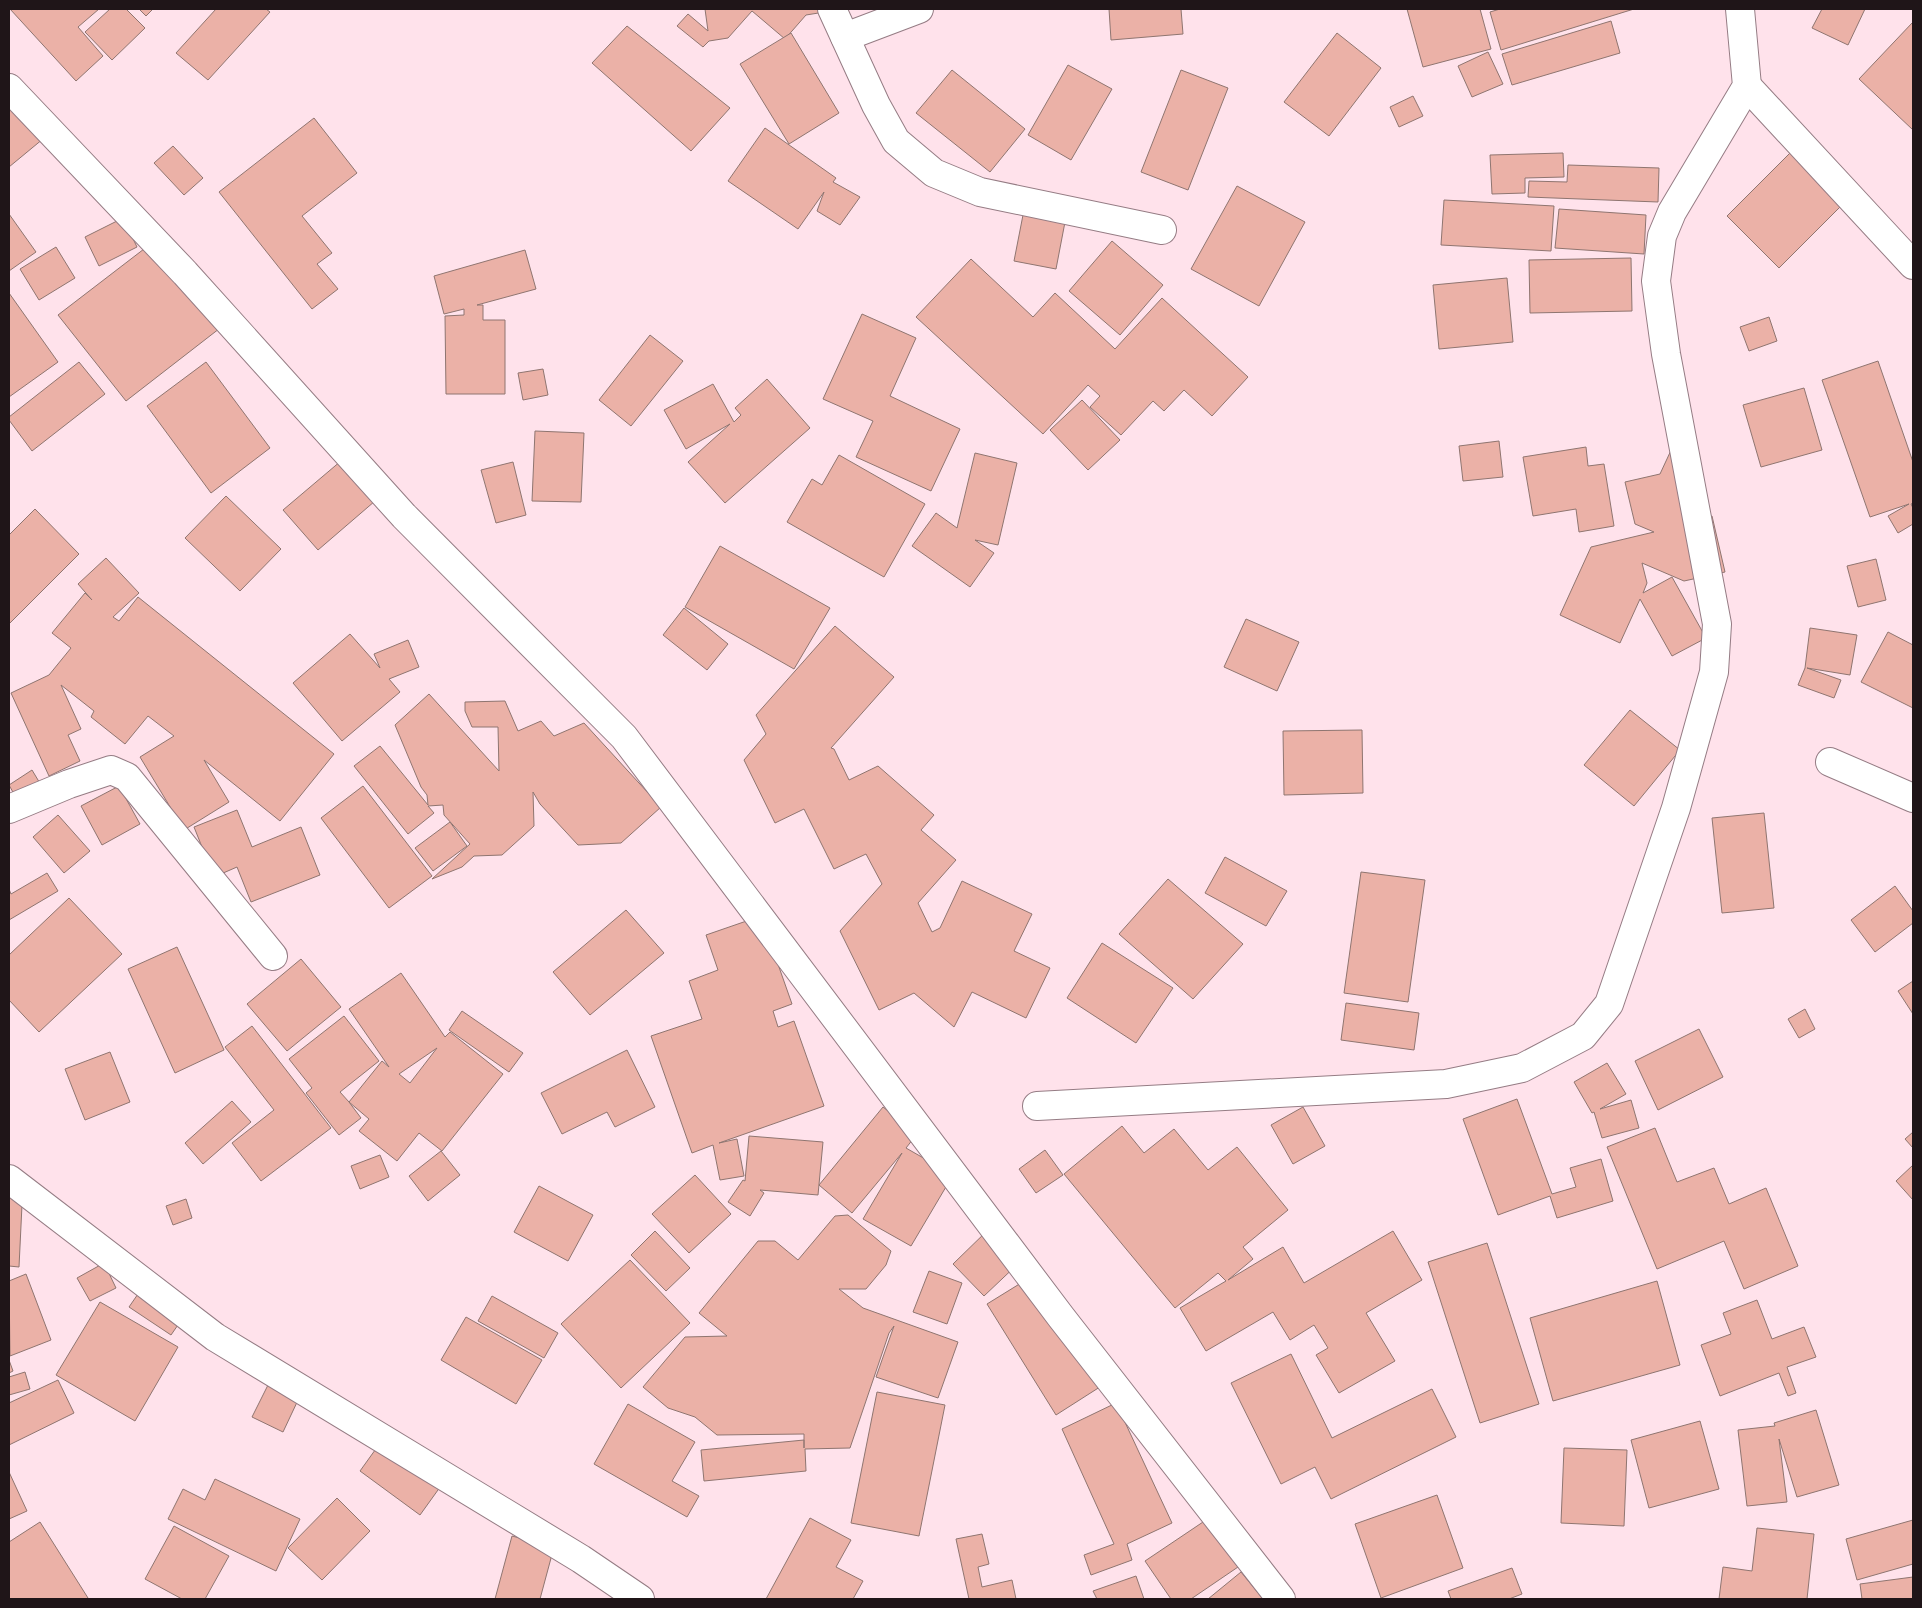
<svg xmlns="http://www.w3.org/2000/svg" width="1922" height="1608" font-family="Rubik,sans-serif">
<style>
.building{fill:#ebb1a7;stroke:#8f7570;fill-rule:evenodd}
.lines{fill:none;stroke-linecap:round;stroke-linejoin:round}
.street-casing{stroke:#957c84;stroke-width:30}
.street{stroke:#fff;stroke-width:28}
</style>
<rect width="100%" height="100%" fill="#ffe2eb"/>
<!-- building -->
<g class="building">
<polygon points="10,9 99,9 78,27 103,56 76,81"/>
<polygon points="110,9 126,9 145,28 112,60 85,32"/>
<polygon points="139,9 153,9 146,16"/>
<polygon points="216,9 266,9 270,12 208,80 176,53"/>
<polygon points="705,9 831,9 831,11 806,15 785,39 752,11 728,38 709,41 703,47 677,26 688,14 708,31"/>
<polygon points="1109,9 1181,9 1183,34 1111,40"/>
<polygon points="1407,9 1480,9 1491,49 1423,67"/>
<polygon points="1500,9 1634,9 1501,50 1490,12"/>
<polygon points="1822,9 1865,9 1848,45 1812,28"/>
<polygon points="1611,21 1620,53 1512,85 1502,54"/>
<polygon points="1913,22 1913,130 1859,79"/>
<polygon points="627,26 730,108 691,151 592,63"/>
<polygon points="791,33 839,113 789,144 740,64"/>
<polygon points="1337,33 1381,68 1329,136 1284,102"/>
<polygon points="1488,52 1503,84 1472,97 1458,66"/>
<polygon points="1068,65 1112,89 1071,160 1028,135"/>
<polygon points="952,70 1025,129 990,172 916,113"/>
<polygon points="1181,70 1228,88 1188,190 1141,172"/>
<polygon points="9,72 55,129 9,167"/>
<polygon points="1413,96 1423,116 1399,127 1390,107"/>
<polygon points="314,118 357,173 302,216 332,253 317,264 338,289 312,309 219,192"/>
<polygon points="765,128 836,178 833,182 860,197 840,225 817,211 824,192 798,229 728,181"/>
<polygon points="173,146 203,178 184,195 154,163"/>
<polygon points="1793,150 1845,202 1779,268 1727,216"/>
<polygon points="1563,153 1564,177 1525,178 1525,193 1492,194 1490,155"/>
<polygon points="1568,165 1659,168 1658,202 1528,197 1529,181 1567,182"/>
<polygon points="1237,186 1305,222 1259,306 1191,269"/>
<polygon points="1444,200 1554,206 1551,251 1441,245"/>
<polygon points="1559,209 1646,215 1644,254 1555,248"/>
<polygon points="9,214 36,252 9,271"/>
<polygon points="1023,215 1065,222 1056,269 1014,261"/>
<polygon points="123,218 137,247 99,266 85,237"/>
<polygon points="157,239 224,325 126,401 58,315"/>
<polygon points="1112,241 1163,285 1120,335 1069,291"/>
<polygon points="56,247 75,278 39,300 20,269"/>
<polygon points="525,250 536,289 477,305 483,305 483,320 505,320 505,394 446,394 445,316 464,315 464,309 444,314 434,276"/>
<polygon points="1631,258 1632,311 1530,313 1529,260"/>
<polygon points="971,259 1033,317 1055,293 1115,349 1162,298 1248,377 1212,416 1184,390 1164,411 1153,401 1121,435 1090,407 1100,396 1088,385 1043,434 916,317"/>
<polygon points="1507,278 1513,342 1439,349 1433,285"/>
<polygon points="9,293 58,362 9,397"/>
<polygon points="862,314 916,338 890,396 960,429 931,491 856,457 873,421 823,399"/>
<polygon points="1769,317 1777,341 1749,351 1740,327"/>
<polygon points="650,335 683,361 631,426 599,400"/>
<polygon points="1878,361 1913,462 1913,503 1911,504 1913,508 1913,524 1898,533 1888,516 1909,504 1870,517 1822,380"/>
<polygon points="79,362 105,394 32,451 9,420 9,417"/>
<polygon points="206,362 270,448 211,493 147,406"/>
<polygon points="543,369 548,395 523,400 518,373"/>
<polygon points="767,379 810,428 725,503 688,462 730,424 686,449 664,410 713,384 734,422 741,415 735,408"/>
<polygon points="1804,388 1822,450 1761,467 1743,405"/>
<polygon points="1082,400 1120,440 1088,470 1050,430"/>
<polygon points="535,431 584,433 581,502 532,501"/>
<polygon points="1499,441 1503,477 1463,481 1459,446"/>
<polygon points="1673,446 1704,518 1712,516 1725,572 1684,581 1642,563 1647,583 1643,593 1672,577 1706,638 1672,656 1640,599 1620,643 1560,615 1591,547 1654,532 1635,524 1625,482 1660,474"/>
<polygon points="1586,447 1588,466 1604,464 1614,526 1579,532 1576,509 1533,516 1523,457"/>
<polygon points="975,453 1017,463 998,545 975,540 994,553 970,587 912,546 936,513 957,528"/>
<polygon points="348,455 382,495 318,550 283,510"/>
<polygon points="839,455 925,504 884,577 787,522 812,479 822,485"/>
<polygon points="513,462 526,515 496,523 481,470"/>
<polygon points="226,496 281,549 240,591 185,538"/>
<polygon points="35,509 79,554 9,624 9,535"/>
<polygon points="720,546 830,608 794,669 685,607"/>
<polygon points="106,558 139,593 113,617 119,621 138,597 334,754 280,821 204,760 229,802 184,830 140,757 174,736 148,716 125,744 91,717 94,711 61,685 81,729 68,735 80,761 49,776 11,693 49,675 71,648 52,633 85,593 92,600 78,584"/>
<polygon points="1876,559 1886,600 1858,607 1847,566"/>
<polygon points="684,608 728,644 707,670 663,635"/>
<polygon points="1246,619 1299,642 1277,691 1224,667"/>
<polygon points="835,626 894,677 831,748 834,749 849,780 878,766 934,815 921,830 956,860 918,903 932,932 940,928 962,881 1032,914 1014,951 1050,968 1026,1018 972,992 954,1027 914,993 879,1010 840,931 882,884 866,854 834,869 804,809 775,823 744,760 766,734 756,715"/>
<polygon points="1810,628 1857,635 1850,675 1807,668 1841,680 1834,698 1798,685 1805,668"/>
<polygon points="1888,632 1913,645 1913,708 1861,682"/>
<polygon points="350,634 380,668 374,654 408,640 419,667 389,679 400,692 342,741 293,683"/>
<polygon points="429,694 499,771 498,727 472,727 465,711 465,702 505,701 518,731 541,721 554,736 584,723 661,807 621,843 578,845 540,804 533,792 534,826 502,855 474,856 462,867 432,879 470,844 444,815 443,805 428,806 434,813 408,834 354,766 380,746 428,805 427,795 421,787 395,725"/>
<polygon points="1630,710 1680,750 1634,806 1584,765"/>
<polygon points="1362,730 1363,793 1284,795 1283,731"/>
<polygon points="32,770 44,790 20,805 9,785"/>
<polygon points="119,786 140,824 102,845 81,806"/>
<polygon points="363,786 432,876 389,908 321,818"/>
<polygon points="237,810 252,847 301,827 320,875 251,902 237,867 214,877 194,827"/>
<polygon points="1764,813 1774,908 1722,913 1712,818"/>
<polygon points="58,815 90,851 64,873 33,837"/>
<polygon points="450,822 467,846 433,871 415,848"/>
<polygon points="1225,857 1287,891 1266,926 1205,893"/>
<polygon points="1361,872 1425,880 1408,1002 1344,993"/>
<polygon points="47,873 58,891 9,920 9,889 11,894"/>
<polygon points="1168,879 1243,944 1193,999 1119,934"/>
<polygon points="1895,886 1913,911 1913,923 1875,952 1851,920"/>
<polygon points="69,898 122,954 39,1032 9,1000 9,955"/>
<polygon points="626,910 664,953 590,1015 553,972"/>
<polygon points="761,916 792,1004 773,1011 778,1027 794,1021 824,1106 719,1143 737,1139 744,1176 720,1180 713,1145 692,1153 651,1036 702,1019 689,981 718,970 706,935"/>
<polygon points="1102,943 1173,988 1136,1043 1067,998"/>
<polygon points="177,947 224,1050 175,1073 128,969"/>
<polygon points="301,959 341,1007 287,1051 247,1004"/>
<path d="M401,973l44,64 5,-5 53,42 -61,77 -23,-18 -22,28 -38,-30 10,-12 -20,-17 12,16 -22,17 -33,-42 6,-5 -23,-29 55,-43 35,45 -39,31 9,10 33,-41 7,6 -40,-58zM437,1048l-27,35 -11,-9z"/>
<polygon points="1913,981 1913,1014 1898,991"/>
<polygon points="1346,1003 1419,1013 1414,1050 1341,1040"/>
<polygon points="1805,1009 1815,1029 1799,1038 1788,1019"/>
<polygon points="462,1011 523,1053 509,1072 449,1030"/>
<polygon points="252,1026 331,1128 261,1181 232,1143 274,1110 225,1047"/>
<polygon points="1699,1029 1723,1077 1658,1110 1635,1061"/>
<polygon points="627,1050 655,1107 615,1127 607,1112 562,1134 541,1093"/>
<polygon points="110,1052 130,1102 85,1120 65,1069"/>
<polygon points="1607,1063 1626,1094 1600,1109 1631,1100 1639,1128 1602,1138 1594,1112 1592,1113 1574,1082"/>
<polygon points="1517,1099 1552,1194 1576,1187 1570,1168 1601,1159 1613,1201 1557,1218 1550,1196 1498,1215 1463,1119"/>
<polygon points="232,1101 251,1122 203,1164 185,1143"/>
<polygon points="883,1107 917,1134 906,1148 953,1175 911,1246 863,1219 902,1153 852,1213 819,1185"/>
<polygon points="1303,1107 1325,1146 1293,1164 1271,1125"/>
<polygon points="1122,1126 1144,1153 1174,1129 1208,1170 1237,1147 1288,1210 1243,1247 1253,1259 1228,1280 1283,1247 1304,1283 1393,1231 1422,1280 1366,1313 1395,1361 1339,1393 1316,1355 1328,1348 1314,1325 1290,1340 1273,1312 1206,1351 1180,1308 1226,1281 1218,1273 1175,1308 1064,1174"/>
<polygon points="1655,1128 1677,1182 1714,1168 1729,1204 1766,1188 1798,1266 1744,1289 1724,1241 1657,1269 1607,1147"/>
<polygon points="1913,1132 1913,1148 1905,1139"/>
<polygon points="749,1136 823,1142 818,1195 760,1190 764,1193 750,1216 728,1202 743,1180 745,1181"/>
<polygon points="1045,1150 1063,1175 1036,1193 1019,1169"/>
<polygon points="441,1151 460,1175 428,1201 409,1176"/>
<polygon points="380,1155 389,1177 360,1189 351,1166"/>
<polygon points="1913,1165 1913,1200 1896,1181"/>
<polygon points="695,1175 731,1214 689,1253 652,1214"/>
<polygon points="9,1184 23,1184 19,1267 9,1266"/>
<polygon points="539,1186 593,1215 568,1261 514,1232"/>
<polygon points="186,1199 192,1218 173,1225 166,1206"/>
<polygon points="848,1215 891,1251 886,1265 866,1289 839,1289 863,1308 958,1342 938,1398 876,1377 894,1326 889,1333 850,1448 805,1449 806,1471 704,1481 701,1450 804,1440 804,1448 804,1434 717,1435 695,1417 668,1408 643,1387 685,1337 727,1336 699,1313 758,1241 775,1241 798,1260 835,1216"/>
<polygon points="990,1228 1022,1260 984,1296 953,1264"/>
<polygon points="655,1231 690,1268 666,1291 631,1255"/>
<polygon points="1487,1243 1539,1404 1480,1423 1428,1262"/>
<polygon points="630,1260 690,1323 621,1388 561,1324"/>
<polygon points="104,1263 116,1288 90,1301 77,1278"/>
<polygon points="929,1271 962,1283 947,1324 913,1312"/>
<polygon points="26,1274 51,1340 10,1356 9,1281"/>
<polygon points="1034,1275 1103,1385 1056,1415 987,1304"/>
<polygon points="149,1278 191,1306 171,1335 129,1307"/>
<polygon points="1657,1281 1680,1365 1553,1401 1530,1318"/>
<polygon points="492,1296 558,1333 544,1358 478,1321"/>
<polygon points="1757,1300 1772,1339 1804,1327 1816,1357 1787,1367 1796,1393 1788,1396 1779,1373 1720,1396 1701,1345 1731,1334 1723,1313"/>
<polygon points="100,1302 178,1347 135,1421 56,1375"/>
<polygon points="466,1317 542,1360 516,1404 441,1360"/>
<polygon points="1291,1354 1332,1438 1432,1389 1456,1437 1331,1499 1315,1467 1281,1484 1231,1383"/>
<polygon points="9,1360 13,1371 9,1373"/>
<polygon points="25,1372 30,1389 9,1395 9,1377"/>
<polygon points="58,1380 74,1413 9,1445 9,1403"/>
<polygon points="269,1383 299,1398 283,1432 252,1417"/>
<polygon points="877,1392 945,1405 919,1536 851,1523"/>
<polygon points="1116,1403 1172,1523 1127,1544 1132,1560 1091,1575 1084,1555 1114,1544 1062,1429"/>
<polygon points="628,1404 695,1442 672,1481 699,1496 687,1517 594,1464"/>
<polygon points="1816,1410 1839,1485 1797,1497 1779,1439 1787,1502 1747,1506 1738,1430 1775,1426 1774,1423"/>
<polygon points="1700,1421 1719,1489 1649,1508 1631,1440"/>
<polygon points="383,1439 443,1483 420,1515 360,1471"/>
<polygon points="1564,1448 1627,1450 1624,1526 1561,1523"/>
<polygon points="9,1472 27,1511 9,1519"/>
<polygon points="215,1479 300,1519 276,1571 168,1519 183,1489 205,1500"/>
<polygon points="1437,1495 1463,1568 1381,1598 1355,1524"/>
<polygon points="337,1498 370,1531 322,1580 288,1548"/>
<polygon points="810,1518 851,1540 836,1567 863,1581 853,1599 766,1599"/>
<polygon points="1206,1520 1238,1567 1191,1599 1171,1599 1145,1561"/>
<polygon points="1913,1520 1913,1564 1857,1580 1846,1539"/>
<polygon points="40,1522 88,1598 86,1599 9,1599 9,1542"/>
<polygon points="174,1526 229,1556 205,1599 182,1599 145,1579"/>
<polygon points="1757,1528 1814,1534 1807,1599 1719,1599 1723,1567 1752,1571"/>
<polygon points="982,1534 989,1564 978,1567 982,1587 1012,1580 1016,1599 969,1599 956,1539"/>
<polygon points="512,1536 554,1547 540,1599 495,1599"/>
<polygon points="1512,1568 1522,1594 1509,1599 1451,1599 1448,1591"/>
<polygon points="1241,1572 1263,1599 1208,1599"/>
<polygon points="1136,1576 1144,1599 1097,1599 1093,1591"/>
<polygon points="1913,1577 1913,1599 1862,1599 1860,1584"/>
</g>
<g class="lines">
<defs>
<g id="street">
<polyline points="832,9 876,105 896,141 934,173 980,192 1162,230"/>
<polyline points="845,37 919,9"/>
<polyline points="1747,86 1913,265"/>
<polyline points="9,88 185,273 404,516 624,737 1061,1317 1281,1599"/>
<polyline points="1830,762 1913,798"/>
<polyline points="9,809 69,784 111,770 127,777 273,956"/>
<polyline points="1037,1106 1446,1084 1522,1068 1583,1036 1609,1004 1676,808 1714,672 1717,624 1666,354 1656,281 1662,236 1672,212 1747,86 1740,9"/>
<polyline points="9,1179 215,1337 581,1559 640,1599"/>
</g>
</defs>
<!-- street casing -->
<use href="#street" class="street-casing"/>
<!-- street -->
<use href="#street" class="street"/>
</g>
<!-- border -->
<rect width="1922" height="1608" fill="none" stroke="#1f1518" stroke-width="20"/>
</svg>
